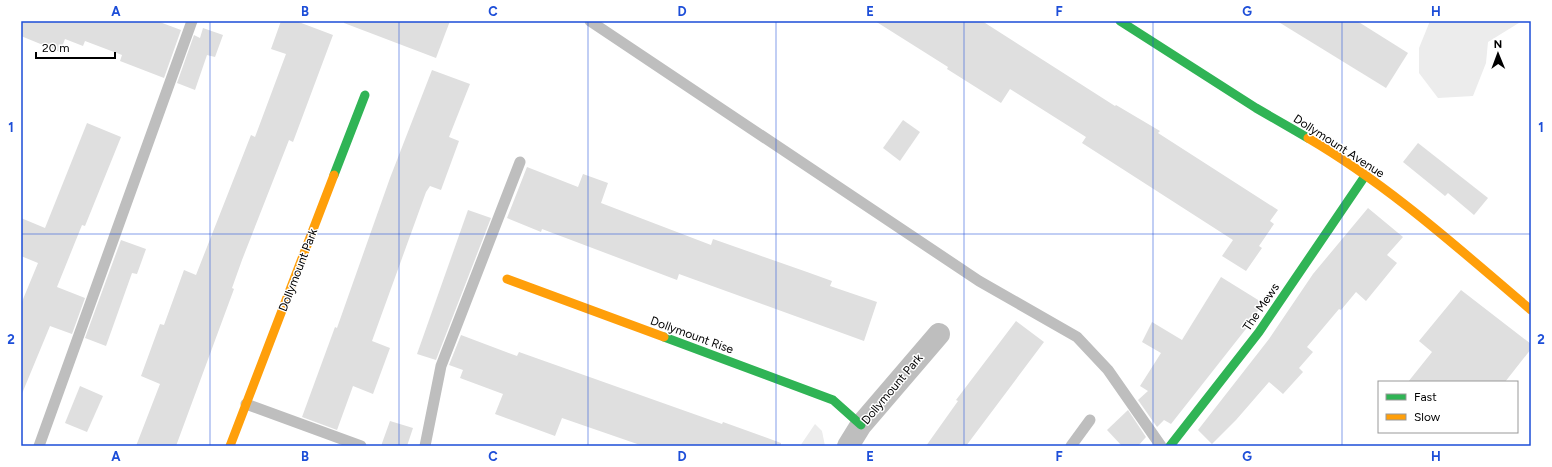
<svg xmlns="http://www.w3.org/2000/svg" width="1552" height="467" font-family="Figtree,sans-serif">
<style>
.green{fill:#ececec}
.building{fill:#dfdfdf}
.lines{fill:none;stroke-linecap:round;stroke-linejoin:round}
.lane{stroke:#bebebe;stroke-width:11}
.street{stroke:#bebebe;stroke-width:22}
.fast{stroke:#30b455;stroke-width:9}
.slow{stroke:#ff9f0a;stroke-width:9}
.grid{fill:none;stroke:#1d4ed8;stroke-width:1;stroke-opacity:0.55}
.labels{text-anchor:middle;stroke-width:3;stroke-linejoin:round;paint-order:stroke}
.street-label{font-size:12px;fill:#000;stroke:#fff}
.neatline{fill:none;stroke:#1d4ed8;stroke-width:1.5}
.grid-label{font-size:13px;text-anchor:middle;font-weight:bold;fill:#1d4ed8}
</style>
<rect width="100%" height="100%" fill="#fff"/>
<!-- green -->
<g class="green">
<polygon points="1430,21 1522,21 1488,42 1486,63 1473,96 1438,98 1419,73 1419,48"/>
<polygon points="815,424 822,431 825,446 800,446"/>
</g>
<!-- building -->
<g class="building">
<polygon points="21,21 157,21 181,30 164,78 120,61 122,55 85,41 83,46 65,39 60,52 21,36"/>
<polygon points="281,21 296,21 333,35 293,142 289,140 242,260 232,288 234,289 176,446 136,446 160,384 141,376 160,324 164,325 184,270 196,275 251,135 255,137 286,54 271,49"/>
<polygon points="344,21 450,21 436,58 344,23"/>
<polygon points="875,21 982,21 1115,106 1116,105 1160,131 1158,133 1278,210 1270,221 1274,224 1259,246 1262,248 1246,271 1222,256 1233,240 1082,143 1086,137 1010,89 1001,103 947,69 948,67"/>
<polygon points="1277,21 1357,21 1408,53 1386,88"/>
<polygon points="203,28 223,35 215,57 207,55 195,90 177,83 194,35 200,38"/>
<polygon points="432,70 470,84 449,137 459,141 441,190 430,186 426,192 372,341 390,348 373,394 353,386 337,430 302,417 335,327 337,328 390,178"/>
<polygon points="903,120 920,132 900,161 883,148"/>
<polygon points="87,123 121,137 85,226 82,225 57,287 85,298 72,334 50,326 21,396 21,304 38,263 21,256 21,218 45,228"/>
<polygon points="1418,143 1488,198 1474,215 1448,193 1445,196 1403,162"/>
<polygon points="527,167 578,187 583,174 608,183 601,203 711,245 713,239 807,272 832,281 830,286 877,302 864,341 679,274 677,280 542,229 541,232 507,218"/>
<polygon points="1368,208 1403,237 1387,255 1397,263 1366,301 1356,292 1341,310 1339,309 1307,347 1313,352 1299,368 1303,372 1283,394 1269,382 1236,420 1212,444 1198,430 1269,339 1313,274"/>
<polygon points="468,210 491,218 436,360 417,354"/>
<polygon points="121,240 146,249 137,274 132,273 106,346 85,338"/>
<polygon points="1221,277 1263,303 1249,325 1171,424 1164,420 1157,427 1138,400 1148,391 1140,386 1161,353 1142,342 1152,322 1182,340"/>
<polygon points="1461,290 1531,344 1531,349 1505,382 1408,382 1432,352 1419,341"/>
<polygon points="1016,321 1044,342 966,446 926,446 958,401 956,400"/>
<polygon points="461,335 517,356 519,352 722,424 723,422 781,443 781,446 643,446 562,418 555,436 495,414 503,394 460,378 463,370 449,365"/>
<polygon points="80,386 103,396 87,432 65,423"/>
<polygon points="1128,410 1146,437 1138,446 1122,446 1107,430"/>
<polygon points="390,421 413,428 407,446 381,446"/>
</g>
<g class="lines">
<!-- lane -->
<g class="lane">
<polyline points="590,21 979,281 1077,337 1108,370 1161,446"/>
<polyline points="246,404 361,446"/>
<polyline points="39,446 192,21"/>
<polyline points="425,446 441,366 520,162"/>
<polyline points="1071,446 1090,420"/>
</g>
<!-- street -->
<polyline class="street" points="848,446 861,425 939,334"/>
<!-- fast -->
<g class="fast">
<polyline points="1120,21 1256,108 1308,138"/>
<polyline points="334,175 365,95"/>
<polyline points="664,337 833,400 861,425"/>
<polyline points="1170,446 1259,332 1365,176"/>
</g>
<!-- slow -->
<g class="slow">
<path d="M1308,138c82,48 151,111 223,172"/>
<polyline points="507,279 664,337"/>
<polyline points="230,446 334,175"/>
</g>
</g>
<!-- grid -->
<path class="grid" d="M210,21v425M399,21v425M588,21v425M776,21v425M964,21v425M1153,21v425M1342,21v425M21,234h1510"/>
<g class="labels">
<!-- street labels -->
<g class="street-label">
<text transform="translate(1339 146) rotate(33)" y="4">Dollymount Avenue</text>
<text transform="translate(298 270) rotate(-69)" y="4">Dollymount Park</text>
<text transform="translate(1261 307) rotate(-56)" y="4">The Mews</text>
<text transform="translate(692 335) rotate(20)" y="4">Dollymount Rise</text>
<text transform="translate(892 389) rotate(-50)" y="4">Dollymount Park</text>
</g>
</g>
<!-- border -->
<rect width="1552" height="467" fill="none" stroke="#ffffff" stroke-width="44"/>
<!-- legend -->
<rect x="1378" y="381" width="140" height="52" fill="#ffffff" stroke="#999999"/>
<rect x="1386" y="394" width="20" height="6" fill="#30b455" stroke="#999999"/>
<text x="1414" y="401" font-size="12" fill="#000000">Fast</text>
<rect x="1386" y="414" width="20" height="6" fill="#ff9f0a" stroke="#999999"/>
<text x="1414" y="421" font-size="12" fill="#000000">Slow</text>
<!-- north arrow -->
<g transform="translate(1498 54) rotate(359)" stroke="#ffffff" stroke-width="3" paint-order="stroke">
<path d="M0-3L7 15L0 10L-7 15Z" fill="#000000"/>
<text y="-6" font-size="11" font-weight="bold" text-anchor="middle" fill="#000000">N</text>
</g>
<!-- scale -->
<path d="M36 52v6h79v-6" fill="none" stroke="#000000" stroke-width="2"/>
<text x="42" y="52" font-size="12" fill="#000000" stroke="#ffffff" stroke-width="3" paint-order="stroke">20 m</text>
<rect x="22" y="22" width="1508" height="423" class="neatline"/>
<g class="grid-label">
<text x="116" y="16">A</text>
<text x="305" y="16">B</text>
<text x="493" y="16">C</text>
<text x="682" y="16">D</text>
<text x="870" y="16">E</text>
<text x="1059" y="16">F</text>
<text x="1247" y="16">G</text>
<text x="1436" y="16">H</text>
<text x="11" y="132">1</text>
<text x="1541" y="132">1</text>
<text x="11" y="344">2</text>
<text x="1541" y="344">2</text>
<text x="116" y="461">A</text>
<text x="305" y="461">B</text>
<text x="493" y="461">C</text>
<text x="682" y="461">D</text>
<text x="870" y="461">E</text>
<text x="1059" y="461">F</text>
<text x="1247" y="461">G</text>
<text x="1436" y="461">H</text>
</g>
</svg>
